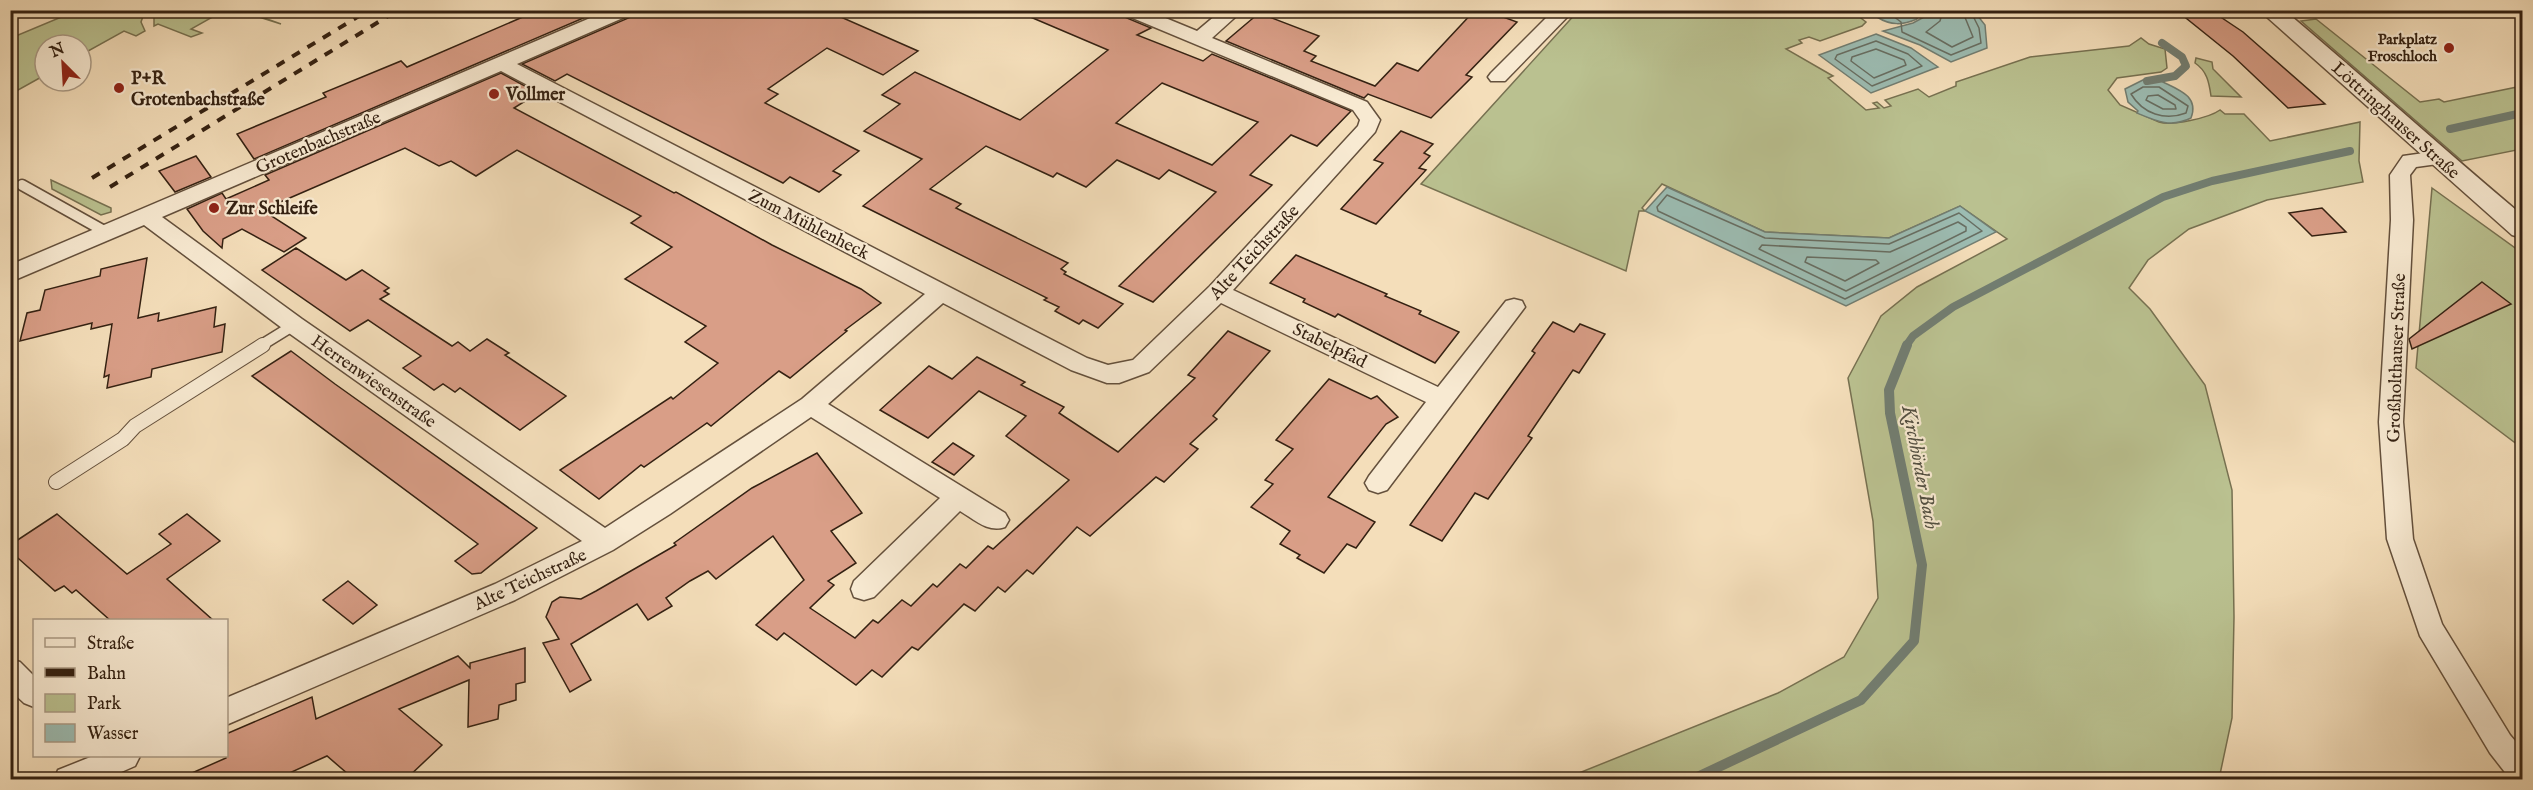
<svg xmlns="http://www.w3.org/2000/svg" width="2533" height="790" font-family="'IM FELL English',serif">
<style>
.green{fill:#bac190;stroke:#777151;stroke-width:1.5}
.water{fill:#9cbcb2;stroke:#727e72;stroke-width:1.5}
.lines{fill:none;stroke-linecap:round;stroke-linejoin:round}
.shore{stroke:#686e62;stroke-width:1.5}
.stream-far1{stroke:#727e72;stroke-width:8}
.stream{stroke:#727e72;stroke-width:10}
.building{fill:#d99e87;stroke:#342112;stroke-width:1.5;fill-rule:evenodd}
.service-far1-casing{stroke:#64503c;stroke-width:13}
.service-casing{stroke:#64503c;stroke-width:16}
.minor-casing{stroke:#64503c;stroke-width:3}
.tertiary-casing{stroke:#64503c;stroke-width:3}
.service-far1{stroke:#f8ead2;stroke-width:10}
.service{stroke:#f8ead2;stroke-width:14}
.minor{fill:#f8ead2;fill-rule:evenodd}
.tertiary{fill:#f8ead2;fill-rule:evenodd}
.rail{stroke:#342112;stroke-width:4;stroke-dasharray:9 9;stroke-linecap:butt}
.poi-dot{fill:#8f2418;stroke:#f8ead2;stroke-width:2}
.labels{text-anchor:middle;stroke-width:4.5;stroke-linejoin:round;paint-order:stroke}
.far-poi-label{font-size:15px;font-weight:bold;fill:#342112;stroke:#f8ead2;text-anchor:end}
.poi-label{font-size:18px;font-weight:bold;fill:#342112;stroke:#f8ead2;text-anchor:start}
.street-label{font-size:18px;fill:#342112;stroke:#f8ead2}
.water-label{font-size:20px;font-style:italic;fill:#535042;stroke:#f8ead2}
</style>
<rect width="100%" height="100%" fill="#f4deba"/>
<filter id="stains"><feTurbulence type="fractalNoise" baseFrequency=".00333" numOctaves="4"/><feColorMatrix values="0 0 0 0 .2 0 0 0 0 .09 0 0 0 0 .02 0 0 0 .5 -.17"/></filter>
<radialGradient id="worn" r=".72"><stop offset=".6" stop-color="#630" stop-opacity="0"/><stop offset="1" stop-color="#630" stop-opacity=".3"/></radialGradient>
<!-- green -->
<g class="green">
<polygon points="78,10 145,11 141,22 145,31 136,36 124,31 81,55 81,45 45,45 45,75 11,94 11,38"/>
<polygon points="154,11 245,11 281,24 243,12 235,16 223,11 191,29 202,33 191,37 158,24 154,26"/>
<path d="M1578,11h291l-12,4 9,7 -4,4 -42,15 -11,-4 -10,3 3,3 -16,6 47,27 -5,2 38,32 13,-2 -6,-5 4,-1 7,6 7,-2 -6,-6 33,-11 11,8 27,-11v-4l74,-25 99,-11 12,-8 8,6 16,5 2,19 -6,4 -44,6 -9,12 12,15 39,17c13,4 50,-4 61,-12l5,4h19l26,27 90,-19 -1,39 4,21 -96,18 -78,29 -41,31 -19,28 21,21 55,76 27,105 2,127 -2,101 -13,61h-655l214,-86 66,-36 34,-59 -5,-77 -25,-143 33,-62 36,-29 90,-48 -47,-33 -71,32 -124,-6 -103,-48 -20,24 3,3h-6l-13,60 -205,-87z"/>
<polygon points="2316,19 2420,102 2439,99 2444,102 2522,86 2522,149 2462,161 2301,21"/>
<path d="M2196,58l16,4 1,7 28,28 -30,-1c-2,-14 -4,-25 -16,-33z"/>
<polygon points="51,180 111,208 111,212 101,215 52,189"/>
<polygon points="2432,188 2522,253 2522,448 2416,368"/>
</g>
<!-- water -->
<g class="water">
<path d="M1920,10l-3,9c-14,6 -26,7 -40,-2l16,-6z"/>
<polygon points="1937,10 1974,11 1985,25 1987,48 1951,62 1920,45 1883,31 1913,23"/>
<polygon points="1876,34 1911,48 1938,67 1871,93 1819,55"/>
<path d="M2145,79l4,3 10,-2c17,9 41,15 32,38 -20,10 -35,3 -54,-5l1,-2 -10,-9 -3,-13z"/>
<polygon points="1667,187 1765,232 1889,238 1960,206 1996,232 1846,306 1645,211"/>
</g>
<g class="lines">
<!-- shore -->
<g class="shore">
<polyline points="1893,10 1893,16 1901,22 1902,32 1951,55 1981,43 1979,28 1970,10"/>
<polyline points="1943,10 1940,21 1926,32 1952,47 1973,37 1962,10"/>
<polygon points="1876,41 1908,54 1922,66 1872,86 1835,59 1837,55"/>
<polygon points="1876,49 1904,60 1906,65 1874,78 1851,61 1852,57"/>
<path d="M2143,87h16l29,19 -2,7c-21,8 -43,1 -55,-19z"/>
<polygon points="2158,95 2175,105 2176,109 2163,109 2146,100 2148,96"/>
<polygon points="1667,195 1765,238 1889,244 1959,213 1982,231 1845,299 1658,211 1657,207"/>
<polygon points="1958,222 1966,227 1966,231 1846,291 1759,249 1762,245 1890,252"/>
<polygon points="1807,257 1876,260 1879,263 1845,281 1805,262"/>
</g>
<!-- stream-far1 -->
<g class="stream-far1">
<polyline points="2147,81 2175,76 2186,66 2182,57 2162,43"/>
<polyline points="2450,129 2522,113"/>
<polyline points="1906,346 1913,336 1953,307 2163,197 2212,181 2350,151"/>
</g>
<!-- stream -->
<polyline class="stream" points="1691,780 1861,700 1914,641 1922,565 1890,413 1889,390 1907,345"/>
</g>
<!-- building -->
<g class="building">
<polygon points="539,10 602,10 254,159 237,134 326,97 323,93 401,61 407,67"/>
<polygon points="637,10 825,10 918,51 883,75 827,48 768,89 778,94 765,103 859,151 833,171 841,175 819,192 790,177 783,183 567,74 555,81 522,64 633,16"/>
<path d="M1014,10h104l4,6 29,12 -14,7 66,26 9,-7 139,57 -34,35 -26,-11 -41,40 22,10 -119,117 -34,-16 97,-94 -47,-22 -10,9 -42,-19 -31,27 -29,-14 -4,4 -67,-31 -56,43 31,15 -5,4 112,55 -7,6 5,3 -2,2 59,30 -25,24 -15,-8 -4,4 -24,-13 4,-4 -15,-7 3,-2 -184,-92 59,-47 -58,-28 36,-27 -18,-9 33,-23 105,48 88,-70zM1162,83l88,36 8,3 -46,43 -96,-42z"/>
<polygon points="1475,10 1484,10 1517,22 1466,75 1472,77 1431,118 1368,94 1364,98 1226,41 1259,13 1319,36 1304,51 1316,56 1311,61 1375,86 1397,63 1418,71"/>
<polygon points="2176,10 2210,10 2243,32 2325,104 2288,108 2233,56"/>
<polygon points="501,73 538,93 514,108 674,193 676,192 772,245 861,289 881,303 845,330 847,331 790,378 779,371 711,426 707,423 644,467 641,465 599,499 560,470 671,397 673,399 718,363 685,342 706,326 625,279 672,247 631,223 641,216 517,150 476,176 451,161 439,166 405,148 262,210 306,238 284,252 242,229 223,239 222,248 203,231 187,209 222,193 226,199 269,180 265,175"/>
<polygon points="1401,131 1433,144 1424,153 1430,156 1419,168 1426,170 1376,224 1341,209 1383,163 1374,160"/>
<polygon points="196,156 211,177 175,192 159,171"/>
<polygon points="2322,208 2346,232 2312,236 2289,213"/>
<polygon points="296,248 346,280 362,270 389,288 384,291 389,294 380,299 452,346 458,342 470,351 487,339 509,353 505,355 566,396 520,430 460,388 455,392 443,384 434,390 403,368 421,356 368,320 350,331 262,270"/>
<polygon points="1296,255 1387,294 1385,296 1421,311 1419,314 1459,332 1435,363 1338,314 1335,317 1303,302 1305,299 1270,283"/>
<polygon points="147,258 138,318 159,313 158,321 216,307 214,327 225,324 222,352 152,369 151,377 107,388 109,375 104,377 112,324 91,329 92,323 20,341 27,313 40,310 45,290 100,276 101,269"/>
<polygon points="2482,282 2511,304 2412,349 2409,339"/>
<polygon points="1553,322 1574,332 1580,324 1605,334 1579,373 1573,370 1528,436 1532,438 1488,499 1475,493 1442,541 1410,525 1535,353 1532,351"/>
<polygon points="1228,331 1270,351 1213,416 1217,419 1190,444 1198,449 1164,482 1156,477 1090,536 1077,527 1033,574 1027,570 1005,592 998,587 975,611 964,604 918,650 912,647 882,677 872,670 856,685 784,633 777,640 756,625 804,580 773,536 716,579 708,571 690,581 666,598 672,606 648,620 637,604 571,644 591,680 570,692 543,643 559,639 546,617 552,602 560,597 581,599 596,591 676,545 674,543 752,488 817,453 862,513 831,531 856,563 828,581 834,585 810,608 855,638 873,620 878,623 902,600 911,606 933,584 937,587 960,564 966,568 988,546 993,549 1069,480 1006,436 1026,416 979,391 928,438 880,410 929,366 952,379 977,357 1025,382 1021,385 1064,407 1059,413 1118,452 1195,378 1188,375"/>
<polygon points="291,351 335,384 537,528 481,573 472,574 455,561 478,544 252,376"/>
<polygon points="1329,379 1371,399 1377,396 1398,417 1386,424 1328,497 1375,522 1356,548 1347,544 1324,573 1297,558 1300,555 1280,544 1290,531 1251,507 1273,484 1265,480 1293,449 1276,440"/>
<polygon points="953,443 974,456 954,475 932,462"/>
<polygon points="57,514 127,574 171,544 159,534 187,514 220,541 167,579 214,621 111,621 76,590 72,593 64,586 55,591 10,551 10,545"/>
<polygon points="348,581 377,605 353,624 323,600"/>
<polygon points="525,648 525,682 516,684 516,700 499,705 498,719 468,727 469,680 399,709 442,745 405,780 355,780 327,756 274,780 176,780 226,758 226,734 312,697 316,719 458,656 470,668 470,663"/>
</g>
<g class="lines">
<defs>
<g id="service-far1">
<polyline points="22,185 106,232"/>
<polyline points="260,346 294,325"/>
</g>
<polyline id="service" points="56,482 123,439 135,426 263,345"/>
<g id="minor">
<path d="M609,10h26l-3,4 -115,50 570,294 21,7 25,-5 77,-74 148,-160 2,-6 -7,-10 -230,-96 -3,-4h26l51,21 25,-21h21l-31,28 155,64 13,18 -5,12 -142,158 205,97 68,-86 8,-2 8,2 3,6 -138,183 -9,3 -9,-3 -4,-7 4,-7 57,-74 -205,-99 -72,69 -30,11h-12l-36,-13 -128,-67 -115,101 177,109 4,7 -4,7c-17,6 -30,-7 -45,-16l-86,86 -10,3 -10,-3 -3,-8 3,-8 86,-83 -129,-81 -141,97 -57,36 -98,50 -289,125v-27l269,-114 87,-43 -296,-210 -142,-106 -134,57v-17zM501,71l424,223 -123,105 -197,129 -303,-209 -140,-102z"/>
<polygon points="1554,10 1574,10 1505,81 1491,81 1488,77 1491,73"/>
<polygon points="2438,151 2445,153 2448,158 2445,163 2416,167 2410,175 2413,220 2403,422 2413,539 2442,624 2510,735 2522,749 2522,780 2511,780 2490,753 2420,636 2387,539 2379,422 2391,220 2390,175 2403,156"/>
<polygon points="10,659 20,662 34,676 34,707 24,703 10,690"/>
<polygon points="93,756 140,756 135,766 103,780 54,780 58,770"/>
</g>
<path id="tertiary" d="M2259,10h25c81,68 158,138 238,205v23l-10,-3z"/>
</defs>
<!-- service-far1 casing -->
<use href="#service-far1" class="service-far1-casing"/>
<!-- service casing -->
<use href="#service" class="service-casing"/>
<!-- minor casing -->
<use href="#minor" class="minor-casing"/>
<!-- tertiary casing -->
<use href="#tertiary" class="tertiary-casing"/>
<!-- service-far1 -->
<use href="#service-far1" class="service-far1"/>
<!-- service -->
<use href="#service" class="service"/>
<!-- minor -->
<use href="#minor" class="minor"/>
<!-- tertiary -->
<use href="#tertiary" class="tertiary"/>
<!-- rail -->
<g class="rail">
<polyline points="92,178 369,10"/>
<polyline points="110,187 398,10"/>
</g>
</g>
<!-- markers -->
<g class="poi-dot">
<circle cx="2449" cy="48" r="6"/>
<circle cx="119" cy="88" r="6"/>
<circle cx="494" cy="94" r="6"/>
<circle cx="214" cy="208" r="6"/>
</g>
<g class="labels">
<!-- far-poi labels -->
<g class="far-poi-label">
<text x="2437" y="44">Parkplatz<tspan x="2437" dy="17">Froschloch</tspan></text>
</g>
<!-- poi labels -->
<g class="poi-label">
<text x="131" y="84">P+R<tspan x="131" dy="21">Grotenbachstraße</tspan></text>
<text x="506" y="100">Vollmer</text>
<text x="226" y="214">Zur Schleife</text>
</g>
<!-- street labels -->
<g class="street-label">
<text transform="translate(2396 120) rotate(42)" y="6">Löttringhauser Straße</text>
<text transform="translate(318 142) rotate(-23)" y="6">Grotenbachstraße</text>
<text transform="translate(809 224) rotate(27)" y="6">Zum Mühlenheck</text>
<text transform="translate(1254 252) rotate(-47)" y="6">Alte Teichstraße</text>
<text transform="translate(1330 345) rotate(26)" y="6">Stabelpfad</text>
<text transform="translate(2396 358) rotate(-88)" y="6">Großholthauser Straße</text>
<text transform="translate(374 381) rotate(35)" y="6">Herrenwiesenstraße</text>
<text transform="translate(530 579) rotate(-25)" y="6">Alte Teichstraße</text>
</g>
<!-- water labels -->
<g class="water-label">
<text transform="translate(1921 467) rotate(79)" y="7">Kirchhörder Bach</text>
</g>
</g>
<!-- margin -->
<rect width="2533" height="790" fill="none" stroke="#f4deba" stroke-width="36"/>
<rect x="12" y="12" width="2509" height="766" fill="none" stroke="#342112" stroke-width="3"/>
<rect x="18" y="18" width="2497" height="754" fill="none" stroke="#342112" stroke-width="1.5"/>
<!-- legend -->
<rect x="33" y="619" width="195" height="138" fill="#f8ead2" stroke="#aa9a85" stroke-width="1.5"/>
<rect x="45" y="638" width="30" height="9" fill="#f8ead2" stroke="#aa9a85" stroke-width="1.5"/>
<text x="87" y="649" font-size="18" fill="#342112">Straße</text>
<rect x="45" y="668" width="30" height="9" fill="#342112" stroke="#aa9a85" stroke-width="1.5"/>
<text x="87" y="679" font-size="18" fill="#342112">Bahn</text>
<rect x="45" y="694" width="30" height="18" fill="#bac190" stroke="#aa9a85" stroke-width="1.5"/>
<text x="87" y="709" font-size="18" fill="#342112">Park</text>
<rect x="45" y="724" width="30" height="18" fill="#9cbcb2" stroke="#aa9a85" stroke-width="1.5"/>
<text x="87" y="739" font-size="18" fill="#342112">Wasser</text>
<!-- north arrow -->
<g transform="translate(63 63) rotate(336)"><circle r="28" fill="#f8ead2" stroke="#aa9a85" stroke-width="1.5"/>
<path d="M0-4.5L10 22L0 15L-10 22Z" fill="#8f2418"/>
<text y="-9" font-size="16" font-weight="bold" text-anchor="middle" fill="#342112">N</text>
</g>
<rect width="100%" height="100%" filter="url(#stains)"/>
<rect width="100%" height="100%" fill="url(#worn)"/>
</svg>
